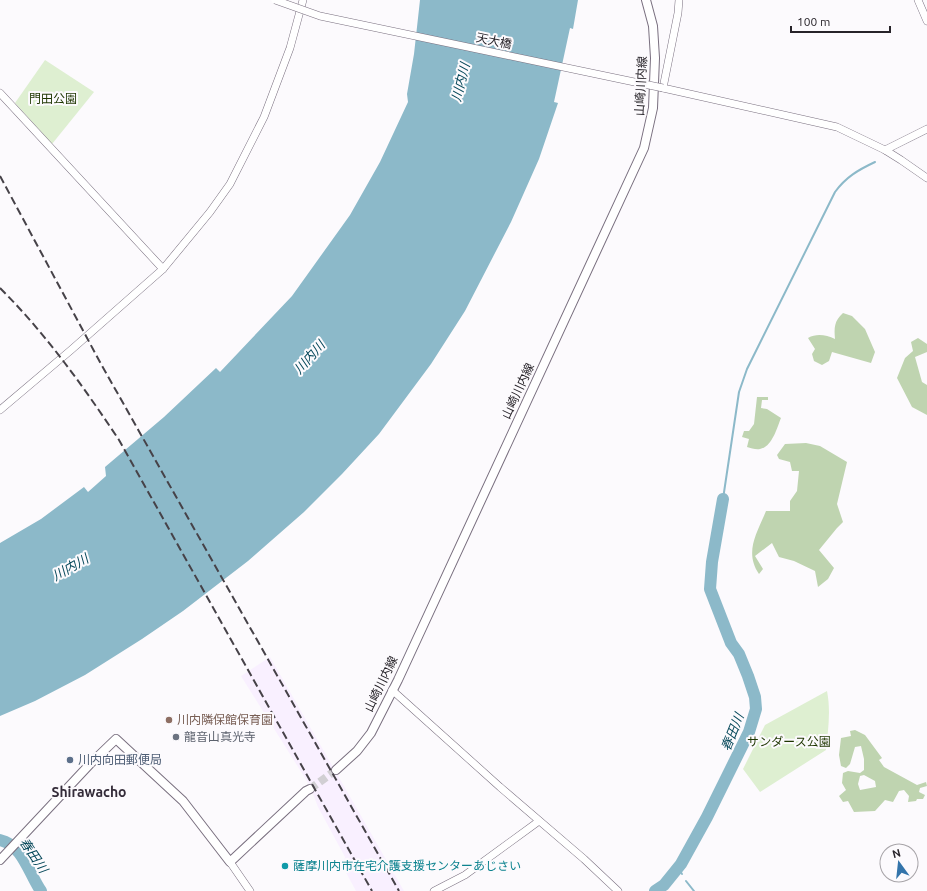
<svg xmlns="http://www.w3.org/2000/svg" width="927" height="891" font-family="Ubuntu,'Noto Sans JP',sans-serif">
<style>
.built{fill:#f9f0ff}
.green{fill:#deefd1}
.forest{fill:#bfd4b0;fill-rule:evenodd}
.water{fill:#8cb9c9}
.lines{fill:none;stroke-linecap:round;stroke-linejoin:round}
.stream{stroke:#8cb9c9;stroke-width:2}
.river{stroke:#8cb9c9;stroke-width:12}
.secondary-tunnel{stroke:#d1cfd3;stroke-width:8;stroke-dasharray:8 4;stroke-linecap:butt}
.tertiary-casing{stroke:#796f7f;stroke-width:8}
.secondary-casing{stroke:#796f7f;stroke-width:10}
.tertiary{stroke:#fff;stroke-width:7}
.secondary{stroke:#fff;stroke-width:8}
.rail{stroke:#464248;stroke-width:2;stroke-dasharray:8 4;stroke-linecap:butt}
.tertiary-bridge-casing{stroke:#796f7f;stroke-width:8;stroke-linecap:butt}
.tertiary-bridge{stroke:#fff;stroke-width:7}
.education-dot{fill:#8d6e63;stroke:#fcfafd;stroke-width:1.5}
.worship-dot{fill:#6b7280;stroke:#fcfafd;stroke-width:1.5}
.service-dot{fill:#5c6f8a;stroke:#fcfafd;stroke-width:1.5}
.culture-dot{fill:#0f9aa8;stroke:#fcfafd;stroke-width:1.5}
.labels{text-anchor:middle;stroke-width:4;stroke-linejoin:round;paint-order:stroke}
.street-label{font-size:12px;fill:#272329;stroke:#fcfafd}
.park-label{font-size:12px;fill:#1e3600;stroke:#fcfafd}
.education-label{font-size:12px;fill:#785e54;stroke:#fcfafd;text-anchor:start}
.worship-label{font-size:12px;fill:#5b616d;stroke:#fcfafd;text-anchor:start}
.service-label{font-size:12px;fill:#4e5e75;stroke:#fcfafd;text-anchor:start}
.culture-label{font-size:12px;fill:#0d838f;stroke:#fcfafd;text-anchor:start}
.water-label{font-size:13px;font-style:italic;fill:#06485a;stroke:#fcfafd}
.quarter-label{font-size:14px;font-weight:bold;fill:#342c39;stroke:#fcfafd}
</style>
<rect width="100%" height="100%" fill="#fcfafd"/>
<!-- built -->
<polygon class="built" points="270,657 404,891 356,891 343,867 345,857 318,807 310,786 241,676"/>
<!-- green -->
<g class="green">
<polygon points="45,60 94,92 52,144 15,103"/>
<path d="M827,691c4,20 1,40 -1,59l-66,42 -17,-23 22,-44z"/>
</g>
<!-- forest -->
<g class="forest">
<path d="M843,313l9,3 13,13 10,23 -4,11 -39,-11 -3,9 -7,4 -8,-4 -2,-7 3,-5 -7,-11c9,-5 18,-3 27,1 -1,-11 -1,-18 8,-26z"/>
<polygon points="918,338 927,344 927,352 915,357 922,382 927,385 927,415 912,407 897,378 905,358 913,351 911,342"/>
<path d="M757,397h11v3h-6l-1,8 6,1 14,9c-4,10 -9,29 -21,31 -4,1 -9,-1 -13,-2l2,-8 -7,-2 2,-6h5l5,-7z"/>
<path d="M806,443l14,3 27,16 -10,42 6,18 -6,6 -18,22 15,18 -6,11 -10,8 -3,-16 -21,-10 -15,-4 -7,-14 -17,13 8,13 -4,5c-15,-22 -2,-41 7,-63h24v-10l7,-10 2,-20h-7l-2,-9 -11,-3 -2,-4 8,-11z"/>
<path d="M855,730l10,5 17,23 -3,2 5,7 33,18 9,-3 1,4 -7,2 -1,4 6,3 -2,4h-6l-1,2 -8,1 1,-6 -5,-6 -5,1 -6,11 -8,-2 -10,11 -21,1 -6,-11 -5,1 -4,-6 7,-6 -4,-7 1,-10 5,-2 12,2 4,-3v-11l-3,-13 -6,1 -5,17 -4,4 -5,-2 -2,-11 2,-17 10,-2 -1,-5zM864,775l11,6 1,6 -16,3 -2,-6 2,-8z"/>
</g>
<!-- water -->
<polygon class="water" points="420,0 578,0 573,29 570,28 554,102 558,103 539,159 511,222 465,311 431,364 379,434 342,474 304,512 248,561 183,611 142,639 85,675 35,701 0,716 0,543 41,519 84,487 88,492 106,476 105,467 164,417 216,368 220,372 292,296 350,215 380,162 408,102 407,94 414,54"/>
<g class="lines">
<!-- stream -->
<g class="stream">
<path d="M723,499l16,-107 8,-23 88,-177c11,-15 23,-22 40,-30"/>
<polyline points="678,868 682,874"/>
<polyline points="686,881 694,891"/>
</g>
<!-- river -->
<g class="river">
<path d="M0,840c23,5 29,34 41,51"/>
<polyline points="655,891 664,885 681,864 707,817 749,732 756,709 755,697 748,676 739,654 731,643 710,589 712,562 723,499"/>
</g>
<!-- secondary-tunnel -->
<polyline class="secondary-tunnel" points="310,789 336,770"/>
<defs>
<g id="tertiary">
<polyline points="679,0 678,13 663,88 837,127 885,150 901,160 927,178"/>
<polyline points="918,0 927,21"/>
<polyline points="0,93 163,269"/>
<polyline points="885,150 927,129"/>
<polyline points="0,410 71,350 163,269 210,212 230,184 264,117 290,48 303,0"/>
<polyline points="392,690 500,787 584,859 618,891"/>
<polyline points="230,862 250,891"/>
<polyline points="434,891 465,875 539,821"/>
</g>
<g id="secondary">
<polyline points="336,770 357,751 371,733 398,680 644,148 653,108 655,58 653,26 646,0"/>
<polyline points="0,860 90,764 116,739 183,801 230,862 306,791 310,789"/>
</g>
</defs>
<!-- tertiary casing -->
<use href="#tertiary" class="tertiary-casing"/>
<!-- secondary casing -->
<use href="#secondary" class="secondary-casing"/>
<!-- tertiary -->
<use href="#tertiary" class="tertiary"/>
<!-- secondary -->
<use href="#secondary" class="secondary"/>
<!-- rail -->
<g class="rail">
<polyline points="0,176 101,364 399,891"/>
<path d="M0,288c46,46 83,98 119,152l253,451"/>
</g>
<defs>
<polyline id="tertiary-bridge" points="275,0 320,16 663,88"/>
</defs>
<!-- tertiary-bridge casing -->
<use href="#tertiary-bridge" class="tertiary-bridge-casing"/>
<!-- tertiary-bridge -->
<use href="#tertiary-bridge" class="tertiary-bridge"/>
</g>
<!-- markers -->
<circle class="education-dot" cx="169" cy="720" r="4"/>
<circle class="worship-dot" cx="176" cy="737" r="4"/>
<circle class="service-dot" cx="70" cy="760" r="4"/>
<circle class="culture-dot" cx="285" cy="866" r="4"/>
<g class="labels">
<!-- street labels -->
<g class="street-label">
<text transform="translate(494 41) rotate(12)" y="4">天大橋</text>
<text transform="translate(641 86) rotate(-87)" y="4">山崎川内線</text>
<text transform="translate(518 391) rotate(-65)" y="4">山崎川内線</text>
<text transform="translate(381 684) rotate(-64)" y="4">山崎川内線</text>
</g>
<!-- park labels -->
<g class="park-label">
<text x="53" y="103">門田公園</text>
<text x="789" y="746">サンダース公園</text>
</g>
<!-- education labels -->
<g class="education-label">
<text x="177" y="724">川内隣保館保育園</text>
</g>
<!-- worship labels -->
<g class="worship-label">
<text x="184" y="741">龍音山真光寺</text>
</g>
<!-- service labels -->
<g class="service-label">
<text x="78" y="764">川内向田郵便局</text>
</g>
<!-- culture labels -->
<g class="culture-label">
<text x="293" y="870">薩摩川内市在宅介護支援センターあじさい</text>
</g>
<!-- water labels -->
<g class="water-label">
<text transform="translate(460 82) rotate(-76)" y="5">川内川</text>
<text transform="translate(309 357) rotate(-48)" y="5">川内川</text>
<text transform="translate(70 567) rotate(-30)" y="5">川内川</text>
<text transform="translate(732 732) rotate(-68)" y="5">春田川</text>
<text transform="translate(34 855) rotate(56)" y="5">春田川</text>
</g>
<!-- quarter labels -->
<g class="quarter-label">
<text x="89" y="797">Shirawacho</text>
</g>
</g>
<!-- north arrow -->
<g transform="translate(899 863) rotate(345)"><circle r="19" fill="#fcfafd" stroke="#a7a4a8"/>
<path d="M0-3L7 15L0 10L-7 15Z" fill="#3374aa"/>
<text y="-6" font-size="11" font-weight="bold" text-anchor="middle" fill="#272329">N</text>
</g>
<!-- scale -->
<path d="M791 26v6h99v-6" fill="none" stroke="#272329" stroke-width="2"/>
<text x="797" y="26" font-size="12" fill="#272329" stroke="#fcfafd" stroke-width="3" paint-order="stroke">100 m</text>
</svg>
